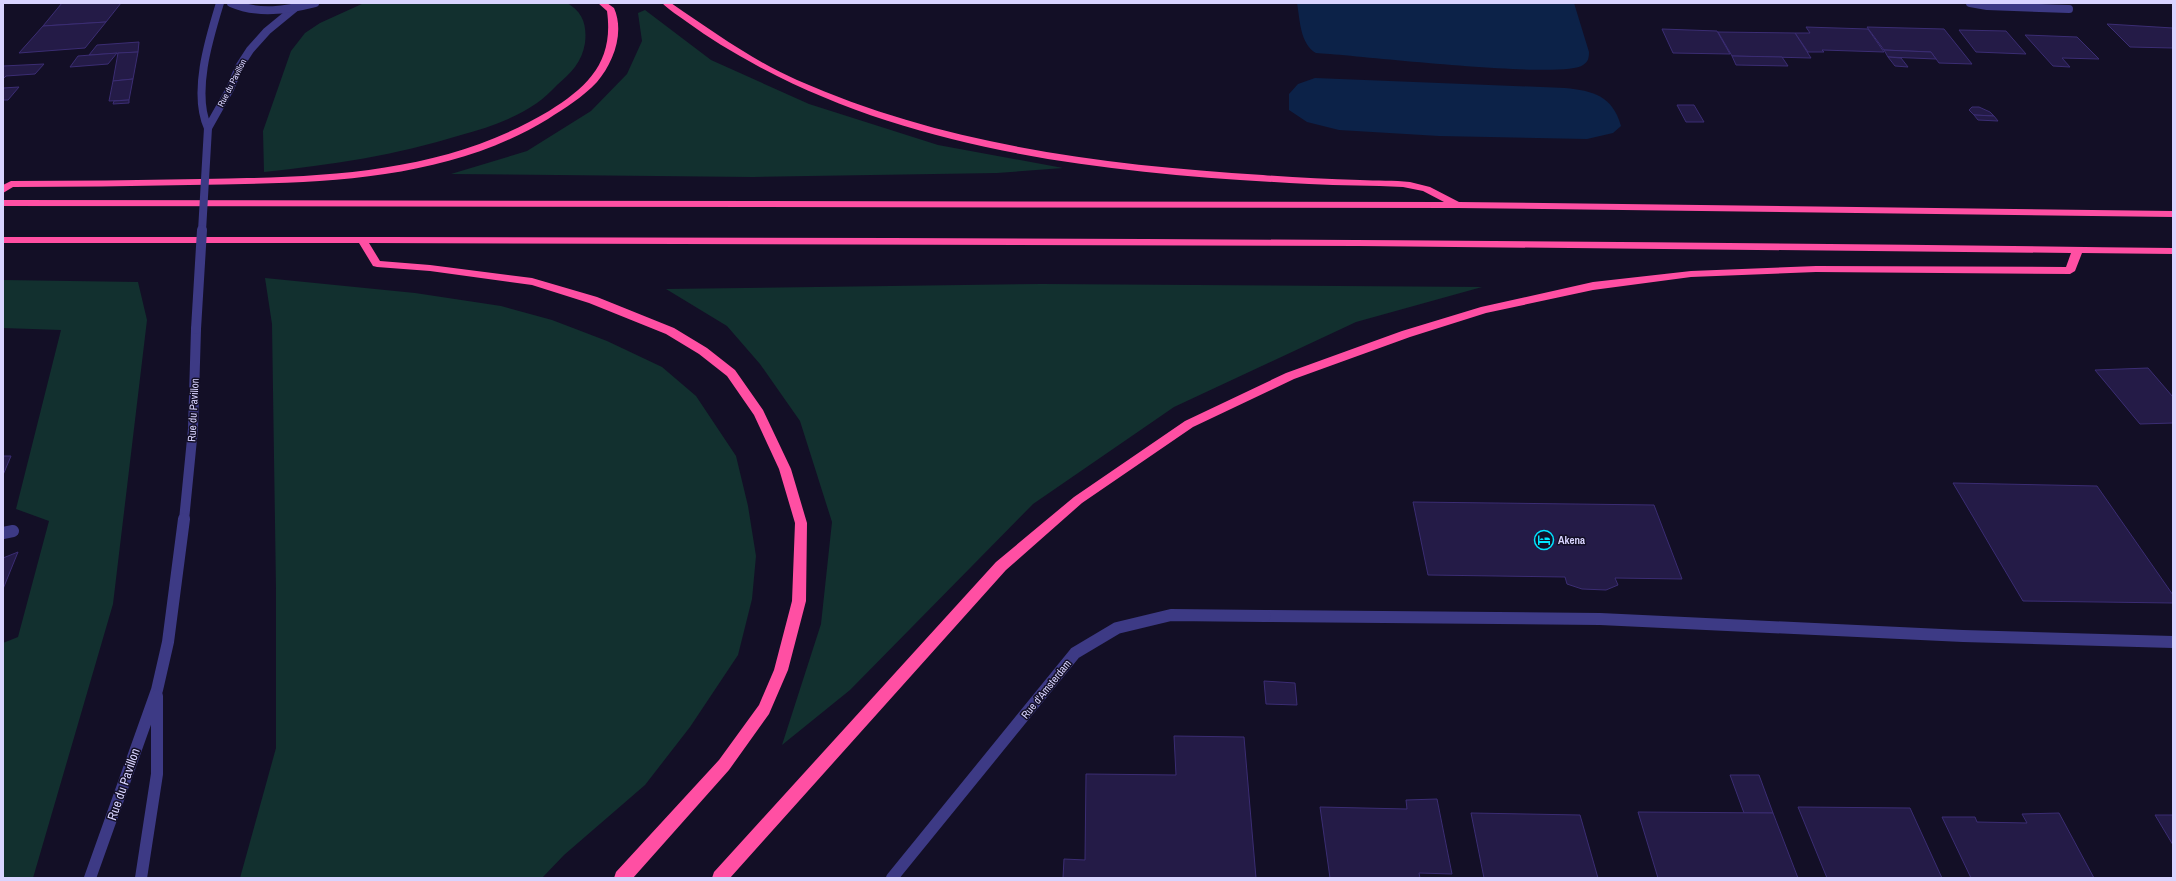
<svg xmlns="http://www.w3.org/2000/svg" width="2176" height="881" font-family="'Archivo Narrow',sans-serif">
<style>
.green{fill:#12302f}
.water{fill:#0c2248}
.building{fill:#241b47;stroke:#3b2d73}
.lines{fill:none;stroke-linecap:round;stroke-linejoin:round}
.service{stroke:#3d3a85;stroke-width:12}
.minor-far1{stroke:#3d3a85;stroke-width:8}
.minor{stroke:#3d3a85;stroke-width:12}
.tertiary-far2{stroke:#3d3a85;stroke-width:8}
.tertiary-far1{stroke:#3d3a85;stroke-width:10}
.tertiary{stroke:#3d3a85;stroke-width:12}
.motorway{fill:#ff4fa3;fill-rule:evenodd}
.tertiary-bridge-far1{stroke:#3d3a85;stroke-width:8}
.tertiary-bridge{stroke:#3d3a85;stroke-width:10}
.labels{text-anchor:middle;stroke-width:3;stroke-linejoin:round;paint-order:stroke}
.far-street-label{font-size:9px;fill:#d9d4ff;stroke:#130f26}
.street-label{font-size:11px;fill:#d9d4ff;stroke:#130f26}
.poi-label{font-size:11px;font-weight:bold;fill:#d9d4ff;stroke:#130f26;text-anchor:start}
.near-street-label{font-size:13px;fill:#d9d4ff;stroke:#130f26}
</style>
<rect width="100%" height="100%" fill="#130f26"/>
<!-- green -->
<g class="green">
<path d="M364,3h203c16,9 20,22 18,40 -3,19 -14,30 -28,42 -6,6 -13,13 -20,18 -23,16 -50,25 -76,32 -64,20 -130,30 -197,37l-1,-41 28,-80 14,-18 15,-10z"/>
<polygon points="645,10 711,60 809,104 938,145 1063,168 997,173 753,177 451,174 527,151 591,111 627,74 642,41 638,13"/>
<polygon points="265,278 415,293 501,306 552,320 607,341 662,367 696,396 736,456 748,506 756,556 752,599 738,655 690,727 645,785 564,855 542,878 240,878 276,748 276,589 272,324"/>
<polygon points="3,280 138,282 147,320 113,604 33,878 3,878 3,643 18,637 49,521 16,509 61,330 3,328"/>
<polygon points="1042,284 1482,287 1356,322 1174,407 1033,504 850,690 782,745 821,624 832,522 800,421 760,364 727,326 666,289"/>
</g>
<!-- water -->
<g class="water">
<path d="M1297,3h277l15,49c0,6 -1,10 -6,13 -20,15 -228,-10 -267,-12 -16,-9 -16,-33 -19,-50z"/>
<path d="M1315,78l250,10c28,3 47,7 56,38l-8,7 -26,6 -148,-3 -100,-6 -32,-8 -18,-12v-16l9,-10z"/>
</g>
<!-- building -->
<g class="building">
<polygon points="62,3 121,3 106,22 43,26"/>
<polygon points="106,22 85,48 19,53 43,26"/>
<polygon points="2107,24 2173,28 2173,48 2130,47"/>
<polygon points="1806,27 1868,29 1884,52 1822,50 1824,52 1808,52 1795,33 1810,33"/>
<polygon points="1867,27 1944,29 1972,64 1939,63 1931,52 1884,50"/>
<polygon points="1662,29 1717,31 1730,54 1673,53"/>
<polygon points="1959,30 2006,31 2026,54 1976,52"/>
<polygon points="1718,32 1795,33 1811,58 1732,56"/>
<polygon points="2025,35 2077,37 2099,59 2062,58 2070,67 2053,66"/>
<polygon points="139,42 138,52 89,55 97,45"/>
<polygon points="1884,50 1931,52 1936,59 1888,57"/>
<polygon points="138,52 133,79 113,81 118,53"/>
<polygon points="117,53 108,64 70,67 78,56"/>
<polygon points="1732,56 1782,57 1788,66 1736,65"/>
<polygon points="1888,57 1901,58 1908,67 1895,66"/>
<polygon points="44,64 35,74 6,76 3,79 3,66"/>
<polygon points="133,79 129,100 109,101 113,81"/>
<polygon points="19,87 8,100 3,100 3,88"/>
<polygon points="129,100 129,103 113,104 114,101"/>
<polygon points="1677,105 1694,105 1704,122 1686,122"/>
<polygon points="1972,107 1979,107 1990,112 1994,116 1974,115 1969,110"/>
<polygon points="1974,115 1994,116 1998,121 1978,120"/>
<polygon points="2148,368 2173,397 2173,423 2140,424 2095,370"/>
<polygon points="3,456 11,456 3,475"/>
<polygon points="1953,483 2097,486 2173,595 2173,603 2023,601"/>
<polygon points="1413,502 1654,505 1682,579 1615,578 1618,585 1606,590 1582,589 1567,584 1565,577 1428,575"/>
<polygon points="18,552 3,589 3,558"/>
<polygon points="1264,681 1295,683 1297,705 1266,704"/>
<polygon points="1174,736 1244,737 1256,878 1063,878 1064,859 1085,860 1086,774 1176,775"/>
<polygon points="1730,775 1759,775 1773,813 1744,813"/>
<polygon points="1437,799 1452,874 1419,873 1420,878 1330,878 1320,807 1407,809 1406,800"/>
<polygon points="1798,807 1910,808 1942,878 1827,878"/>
<polygon points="1638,812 1773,813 1798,878 1658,878"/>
<polygon points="1471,813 1580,815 1598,878 1484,878"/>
<polygon points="2059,813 2094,878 1971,878 1942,817 1975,817 1977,822 2027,823 2022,814"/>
<polygon points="2155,815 2173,815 2173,845"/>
</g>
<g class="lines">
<!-- service -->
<g class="service">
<polyline points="3,533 13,531"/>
<polyline points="1265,616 1600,619 1963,636 2173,642"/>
</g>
<!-- minor-far1 -->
<polyline class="minor-far1" points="1970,3 1987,6 2069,9"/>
<!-- minor -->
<polyline class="minor" points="892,878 1075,653 1117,628 1171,615 1265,616"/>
<!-- tertiary-far2 -->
<g class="tertiary-far2">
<path d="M220,3c-11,36 -28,90 -12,125l22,-39 9,-22 11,-17 17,-19 28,-23"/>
<path d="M231,3c28,12 56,7 84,0"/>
</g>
<!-- tertiary-far1 -->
<polyline class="tertiary-far1" points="184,520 193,429 196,329"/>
<!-- tertiary -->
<g class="tertiary">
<polyline points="90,878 157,690 168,642 184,519"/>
<polyline points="141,878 157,774 157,696"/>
</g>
<!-- motorway -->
<g class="motorway">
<path d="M598,3h9l7,5c11,25 -1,55 -17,74 -14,15 -32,26 -49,37 -107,65 -238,64 -359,66 -58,1 -117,2 -176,2l-10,6v-8l8,-4c63,0 127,-1 190,-2 121,-2 241,-4 348,-68 40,-25 65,-50 58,-100z"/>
<path d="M662,3h9c41,28 81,57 126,77 147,65 306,85 466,95 32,3 65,4 97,5 17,1 34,0 50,2l20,5 29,15 714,9v6l-716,-9 -1454,-2v-6l1441,2 -21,-11 -20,-4c-31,-2 -62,-1 -94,-3 -187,-10 -385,-28 -553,-119 -24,-13 -47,-27 -69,-43 -8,-6 -18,-12 -25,-19z"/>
<path d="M3,237c723,0 1447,1 2170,11v6l-91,-1 -7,18 -5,3 -254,-2 -125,5 -98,13 -107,23 -76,24 -116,42 -101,48 -111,76 -76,67 -276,308h-18l2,-6 282,-310 78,-65 111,-76 101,-48 116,-42 79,-24 112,-25 98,-11 125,-5 250,1 5,-14 -712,-7 -990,-3 11,18 50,4 102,13 65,19 77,31 33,20 28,22 28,40 28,59 16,54 -1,78 -18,69 -19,44 -40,56 -96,108h-19l2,-6 103,-112 40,-55 15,-35 18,-69 3,-78 -16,-54 -25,-54 -27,-39 -28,-22 -33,-20 -77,-31 -57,-18 -102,-14 -53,-4 -4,-1 -14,-23h-356z"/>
</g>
<!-- tertiary-bridge-far1 -->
<polyline class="tertiary-bridge-far1" points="202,231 208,128"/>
<!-- tertiary-bridge -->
<polyline class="tertiary-bridge" points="196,329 202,230"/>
</g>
<!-- icons -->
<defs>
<symbol id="hotel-ring" viewBox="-11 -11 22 22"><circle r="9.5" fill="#130f26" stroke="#00e5ff" stroke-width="1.5"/><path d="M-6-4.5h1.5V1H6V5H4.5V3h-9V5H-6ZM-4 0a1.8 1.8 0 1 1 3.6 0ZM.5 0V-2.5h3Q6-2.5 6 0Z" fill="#00e5ff"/></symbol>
</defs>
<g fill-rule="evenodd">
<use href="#hotel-ring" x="1533" y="529" width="22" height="22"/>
</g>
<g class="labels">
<!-- far-street labels -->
<g class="far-street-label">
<text transform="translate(232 83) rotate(-63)" y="3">Rue du Pavillon</text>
</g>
<!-- street labels -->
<g class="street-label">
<text transform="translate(193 410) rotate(-87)" y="4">Rue du Pavillon</text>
<text transform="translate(1046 689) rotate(-51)" y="4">Rue d'Amsterdam</text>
</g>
<!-- poi labels -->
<g class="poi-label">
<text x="1558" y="544">Akena</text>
</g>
<!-- near-street labels -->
<g class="near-street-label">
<text transform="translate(123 784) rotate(-71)" y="5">Rue du Pavillon</text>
</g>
</g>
<!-- border -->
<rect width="2176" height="881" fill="none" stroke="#d9d4ff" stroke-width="8"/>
</svg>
